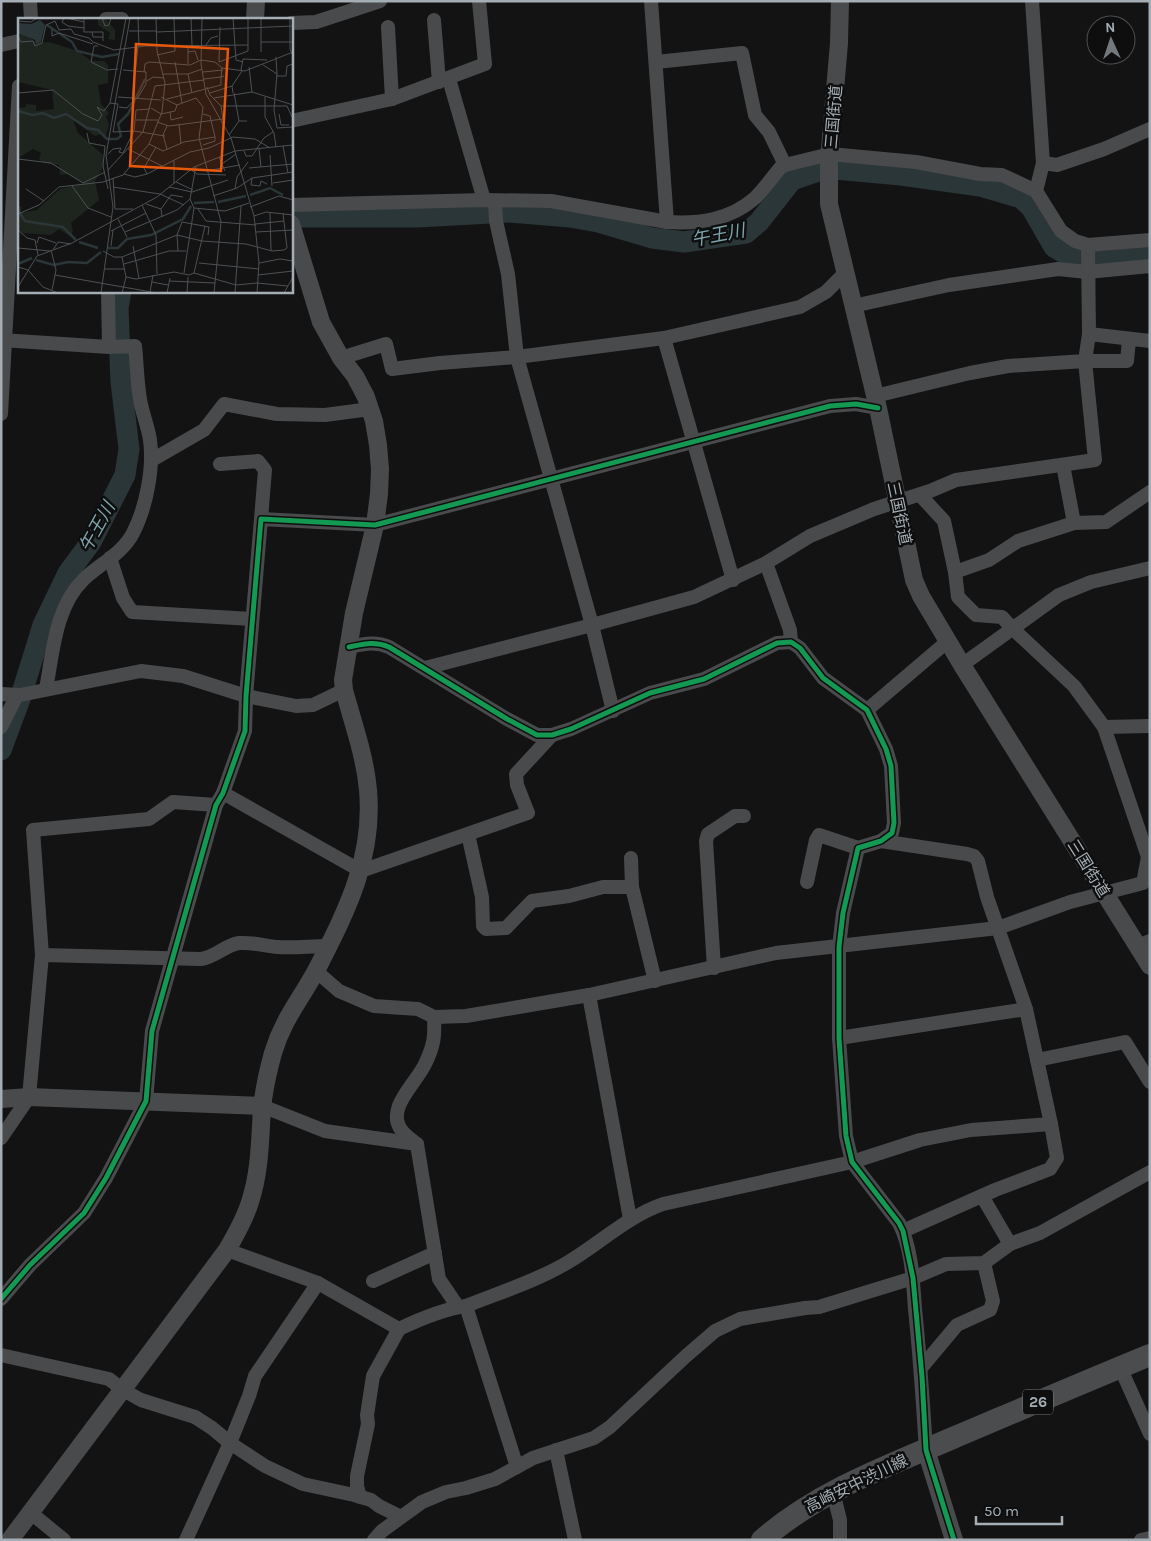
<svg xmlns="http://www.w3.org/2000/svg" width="1151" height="1541" font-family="Karla,'Noto Sans JP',sans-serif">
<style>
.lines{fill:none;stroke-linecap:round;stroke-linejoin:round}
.river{stroke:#2b3638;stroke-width:21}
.minor{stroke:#484a4c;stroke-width:14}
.tertiary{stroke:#484a4c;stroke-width:18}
.primary{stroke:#4a4c4e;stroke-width:22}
.cycleway-casing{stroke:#0e0e0f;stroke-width:8}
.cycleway{stroke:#139951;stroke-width:5}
.labels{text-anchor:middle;stroke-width:5;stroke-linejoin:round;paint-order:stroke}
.shield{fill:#0e0e0f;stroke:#787e82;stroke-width:1}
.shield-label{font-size:15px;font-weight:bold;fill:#a5aeb4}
.street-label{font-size:16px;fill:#a5aeb4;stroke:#0e0e0f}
.water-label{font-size:18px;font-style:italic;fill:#7da6ae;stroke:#0e0e0f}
.inset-river{fill:none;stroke:#2b3638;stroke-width:2.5}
.inset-road{fill:none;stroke:#4d5154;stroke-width:1}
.view{fill:#e8590c;fill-opacity:0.15;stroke:#e8590c;stroke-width:2.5}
.inset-edge{fill:none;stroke:#a5aeb4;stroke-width:2.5}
</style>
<rect width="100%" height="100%" fill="#131314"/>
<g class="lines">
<!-- river -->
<g class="river">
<polyline points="291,217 417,217 510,212 570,217 598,222 652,238 684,242 746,233 759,222 792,180 821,170 835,169 901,175 980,186 1021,198 1031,207 1054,247 1074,259 1107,261 1150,256"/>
<polyline points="1,750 20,699 43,625 68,573 91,542 125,475 129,449 121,382 118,308 121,291"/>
</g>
<!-- minor -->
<g class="minor">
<polyline points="30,1 31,19"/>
<polyline points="651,1 667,222"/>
<polyline points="1032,1 1043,163 1057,165 1104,149 1150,129"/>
<polyline points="106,19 122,19"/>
<polyline points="434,20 439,82"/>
<polyline points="291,23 316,22 380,1"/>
<polyline points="388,27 392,99"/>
<polyline points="1,45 19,41"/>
<polyline points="656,62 742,53 755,115 769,132 785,165"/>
<polyline points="449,79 484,200"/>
<polyline points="291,121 392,99 485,64 479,1"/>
<polyline points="1036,191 1043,163"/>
<polyline points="495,201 496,221 508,274 517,357 592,625 613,711"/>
<path d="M291,205l193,-5 67,1 116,21c32,2 63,-2 88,-24 9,-9 17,-20 25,-30l5,-3 45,-11 86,8 64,12 22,1 34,16 25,40 14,10 13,4 62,-5"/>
<polyline points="108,291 109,347"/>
<polyline points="853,306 949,285 1058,269 1087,272 1150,266"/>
<polyline points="1089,334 1150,341"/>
<polyline points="664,338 733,580"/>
<path d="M1,340l108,7 26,-1c2,18 2,36 5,53 2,14 8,27 10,41 4,28 -4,68 -17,93 -10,20 -33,31 -49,46 -29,28 -31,73 -38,110"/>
<polyline points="341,358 386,344 392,369 440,363 517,357 664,338 800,307 826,292 845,273"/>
<polyline points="875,396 970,373 1008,366 1085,361 1089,334 1088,245"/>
<polyline points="1,414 19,86"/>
<polyline points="152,460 204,430 224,404 277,414 325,415 370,409"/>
<polyline points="220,464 258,461 265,470 261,519"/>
<polyline points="1063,465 1074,523"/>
<polyline points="110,558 123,598 132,612 252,619"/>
<polyline points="766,563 790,630 791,642"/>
<polyline points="955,572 989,560 1018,541 1074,523 1106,522 1150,492"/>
<path d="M349,647c15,-3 26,-6 40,0l118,72 30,16h15l19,-6 79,-36 54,-14 73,-36 14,-1 9,6 23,30 44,32 19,39 5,17 3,57 -2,10 -11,8 -23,7 -15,65 -4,34v91l7,98 6,26 47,61c13,25 14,58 16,86 5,47 8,94 11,141"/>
<polyline points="962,665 1059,595 1091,582 1150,568"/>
<polyline points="425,668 592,625 694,597 766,563 810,536 874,509 930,491 956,480 1095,460 1085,361 1127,361 1129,340"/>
<polyline points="1,694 20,695 141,671 183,676 246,696 296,706 313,705 344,690"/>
<polyline points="867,710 948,641"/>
<polyline points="1,727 17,695"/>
<polyline points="1104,727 1150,726"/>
<polyline points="223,793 361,871 528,813 517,785 516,774 552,735"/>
<polyline points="468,834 482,897 483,926 486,929 506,928 532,901 569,896 603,887 632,887"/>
<polyline points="631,858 632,887 655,981"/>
<polyline points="807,882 816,840 819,835 858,848"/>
<polyline points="1137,946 1150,941"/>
<path d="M42,955l159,4c15,-2 24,-14 38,-16 14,-1 26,3 39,4 16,1 33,-1 50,-1"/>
<polyline points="714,968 706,841 708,834 735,816 744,816"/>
<polyline points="316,971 339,991 374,1006 418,1009 434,1017 466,1016 589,995 776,953 998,928 1070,902 1143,883 1148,857 1104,727 1074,686 1012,628 1002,617 976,615 958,597 955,572 944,521 920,495"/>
<polyline points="589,995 630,1219"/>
<path d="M434,1017c1,19 0,28 -8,45 -8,20 -42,46 -24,69 4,5 10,9 15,13l22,135 19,28"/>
<polyline points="839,1038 1026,1009"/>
<polyline points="1037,1060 1125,1042 1150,1082"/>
<polyline points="262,1106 325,1131 417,1144"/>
<polyline points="1,1138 29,1097 42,955 33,830 149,819 173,802 216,805"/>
<polyline points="982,1196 1010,1244"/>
<polyline points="903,1231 995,1190 1050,1169 1057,1158 1051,1124"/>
<path d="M227,1250l91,33 81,46c21,-10 44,-20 67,-23 32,-13 68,-24 99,-42 33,-19 61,-47 98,-60l189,-42 68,-22 51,-10 80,-6 -25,-115 -39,-112 -9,-36 -4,-5 -7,-2 -86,-13"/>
<polyline points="373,1281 435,1253"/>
<polyline points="1,1299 30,1265 84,1213 106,1178 146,1101 152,1031 216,805 223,793 245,731 246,696 261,519 375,525 830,406 856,404 878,408"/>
<polyline points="466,1306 517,1467"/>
<polyline points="1,1355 109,1379 123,1390 141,1400 195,1417 212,1428 230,1443 265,1466 303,1484 354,1495 371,1500 379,1506 401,1517"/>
<polyline points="1120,1367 1150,1434"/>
<polyline points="921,1368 957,1325 990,1310 993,1301 984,1263"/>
<polyline points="556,1450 575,1540"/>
<polyline points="833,1492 840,1520 840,1540"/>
<polyline points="360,1497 357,1486 357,1476 368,1424 367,1415 373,1376 399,1329"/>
<polyline points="31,1513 64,1540"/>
<polyline points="186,1540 230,1443 249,1396 255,1376 318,1283"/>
<polyline points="374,1540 382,1531 422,1502 446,1492 466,1488 495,1479 533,1458 594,1438 610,1427 686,1356 715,1331 740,1319 805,1308 819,1307 913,1278 946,1264 984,1263 1010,1244 1040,1233 1150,1172"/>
<polyline points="1141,1540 1150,1538"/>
</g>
<!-- tertiary -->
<g class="tertiary">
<polyline points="840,1 839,43 829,160 829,204 878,408 914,580 921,596 962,665 1150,966"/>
<polyline points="255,19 256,1"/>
<polyline points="1,1099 29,1097 262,1106"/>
<polyline points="926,1450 954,1540"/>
<path d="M10,1540l217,-290c9,-16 18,-31 23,-48 10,-30 10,-62 12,-94 2,-19 6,-37 11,-55 10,-34 28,-54 44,-84 30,-59 57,-111 51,-179 -3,-34 -15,-67 -24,-100l-1,-10 11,-67 21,-88 4,-31 1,-25 -2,-24 -4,-24 -8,-24 -11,-21 -14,-18 -20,-36 -30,-98"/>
</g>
<!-- primary -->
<path class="primary" d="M762,1540c55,-48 125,-74 191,-102 66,-28 131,-56 197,-83"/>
<defs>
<g id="cycleway">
<path d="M349,647c15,-3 26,-6 40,0l118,72 30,16h15l19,-6 79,-36 54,-14 73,-36 14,-1 9,6 23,30 44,32 19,39 5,17 3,57 -2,10 -11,8 -23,7 -15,65 -4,34v91l7,98 6,26 47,61 4,8 10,47 9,99 4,73 28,90"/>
<polyline points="1,1299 30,1265 84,1213 106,1178 146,1101 152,1031 216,805 223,793 245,731 246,696 261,519 375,525 830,406 856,404 878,408"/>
</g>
</defs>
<!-- cycleway casing -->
<use href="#cycleway" class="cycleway-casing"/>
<!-- cycleway -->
<use href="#cycleway" class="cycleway"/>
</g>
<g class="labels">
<!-- shield labels -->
<rect class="shield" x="1023" y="1389.5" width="30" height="25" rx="4"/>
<g class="shield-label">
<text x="1038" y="1407">26</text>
</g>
<!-- street labels -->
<g class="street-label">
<text transform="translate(833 117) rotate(-85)" y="6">三国街道</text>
<text transform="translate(900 513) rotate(78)" y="6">三国街道</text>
<text transform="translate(1089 868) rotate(58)" y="6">三国街道</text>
<text transform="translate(856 1483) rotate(-26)" y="6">高崎安中渋川線</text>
</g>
<!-- water labels -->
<g class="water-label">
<text transform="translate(718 235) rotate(-11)" y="6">午王川</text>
<text transform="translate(97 527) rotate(-61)" y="6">午王川</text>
</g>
</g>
<!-- overview -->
<g transform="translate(18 18)">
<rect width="275" height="275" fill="#131314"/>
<path d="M80,0h7l10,12v10l-7,-1 2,-6 -12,-8zM0,15l9,2 9,8 13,-1 29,9 13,10h13l4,4v18l-10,2 3,19 8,9 -3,4 3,7 -4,16 -3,-6 -7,2 -22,-16 5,13 25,22v12l-8,14 4,19 -28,23 2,8 -3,5 -11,-7 -8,6 -28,-2 -5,-4v-23l4,1 -2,6 17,-3 23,-21 23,-5 -14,-10 -9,1 -1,-10 -16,-2 -4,-4 2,-6 -8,-4 -15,9v-53l1,3 7,-1v-3l10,1v6l18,-2 -2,-19 -34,-8z" fill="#1e241e"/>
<path d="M22,2l5,5 -4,17 -5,2 -1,-4 -17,-7v-10l13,1z" fill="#2b3638"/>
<path class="inset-river" d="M29,7l25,17 5,9 25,6 17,-3M0,93l14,4 11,-2 11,5 12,-4 21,14 11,2 9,9h10l4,-3 -3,-12 10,-10 17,-35M232,177l20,-7 13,7M200,184l28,-6M176,185l20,-1M0,192l7,11 38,6 13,13M61,224l19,6M90,230h10l9,-9 24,-4 32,-16 8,-13M18,242l18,5 14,-3 19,1 14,-11M0,246l14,-6"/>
<path class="inset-road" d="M46,0l-2,4 6,4 16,2M48,0l18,4M66,0v14h19v9M84,0l3,8 4,-1 2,-7M120,0l1,29M173,0l1,28M184,0l-1,46 5,30 25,44 23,78 5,47 -2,30M215,0l3,42 7,2M272,0v31l3,7M0,3l13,1 6,-4M202,9l-1,35 29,-11v-33M34,11v7l7,-3 34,11M111,13h28M74,14l1,5h10M139,14l136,-6M0,18l3,6 12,-1 2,5 7,-3 4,-18 9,-4 4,9 12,-1 3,5 15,4 4,4 21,8 31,-4 103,-1M243,24h32M188,27l5,-7 7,-2M80,28h-4l-3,16 16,8 11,-1M170,28v18M170,34l7,-1 3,9M243,34v-34M139,37l18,-4 -1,-33M258,39l1,17M157,44l7,41M245,47l14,9 -3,36 3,18M231,49l3,25M105,52l23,2v12l-9,15M223,52l2,-11 24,1M126,54l1,-8 4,-2 41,3 11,-5 14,2 7,6 23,3 48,-19M185,54l20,-2M144,56h26l14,-5M170,56l4,19M258,58h10l1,-10 6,-2M186,61l17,-2 1,-9M129,63l6,-4 11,1M0,75l35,-3 30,24 15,7 4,-6 -5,-8 7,4 6,-8 8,1 -5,28 21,-1 31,5M192,75l22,-7M215,75l-1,-7 10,-15M216,75l5,28h8M100,79l43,3M143,79l16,8 19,-7 7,9 -4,31 22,84 -7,71M247,79v20l9,16 2,14M196,80l38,-6 41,13M114,81l6,-52M149,81l54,-14v-8l3,-1M92,85l16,-85M203,88h66l6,13M101,89l8,1 8,-9M133,90l10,6 14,-3 2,-6M152,94l1,8 12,-3M261,96l2,11h8M118,102h22M139,104l12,4 54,-7 -2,-13 -11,-11 -3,-8M161,107l2,18M149,108l-4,9 4,14M259,110l16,-1M69,115l2,10 16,3 -2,20 5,23M211,117l10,-14M131,126l14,7 21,-9 31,-5 -5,-21 -7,-2M185,127l12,-4v-4M265,128l5,27M103,130l-2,4 4,1 11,-22 2,-21 14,-1M110,131l34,17M241,131l2,18M226,133l2,5h6l12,-18 9,-6M90,136l5,-5 8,-1M252,137l2,31M201,139l6,14M0,141l33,4 32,20 22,-11M204,146l14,-10M178,148l-6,33 4,9 31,3 24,-8M231,150l44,-4M172,151l7,5 29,1M90,152l35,-38 12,-46 49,-6M188,153l34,-6M106,156l11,3 12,-3 43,-22 19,-4 24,-11 22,2 15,9M129,156l-3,-6 12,-21M95,160l2,31h18M234,160l-1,7 9,1 1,-5 6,3M158,164l17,8M156,165v-22M255,165l20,-3M54,168l16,22 23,9M95,169l47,7 24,11M151,169l23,5 36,-12M8,171l18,12M217,171l2,-12 11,-15M195,178l24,-8 15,-10 41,-6M128,186l15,5M124,187l14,30 1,39M232,189l29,-11 14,4M180,191l8,12 50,4M252,195l1,38M0,196l21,-9 20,-18 44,-5 20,-7 26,-31 13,-32 3,-29 -8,-32 -1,-33M236,198l12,-4 27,3M144,199l-1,-8 10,-14 12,2M100,201l9,18M237,206l29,-3M0,212l9,8 8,2 3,15M93,213l35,-18M107,214l52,-22 13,-11M238,214l37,-2M19,225l2,-6 17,6M93,228l2,-16M115,228l6,32M0,230l32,3M33,232l5,20 -4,20M35,232l5,-8 13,2M85,233l11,6h8l55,-22 25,6 44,3 26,7 12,-1 3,-2 -4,-35M160,233l-1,-16 5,-13 27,5 -1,8M181,245l60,6M241,245l21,-4 13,2M106,246l45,-13h17M0,249l10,3 15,17 15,6M87,251h20M166,255l10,-65M176,255l11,-47M37,257l102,18M240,257l35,-4M108,259l10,2 38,-7 15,3 5,-2 42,12 21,-2M151,263l46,2M134,264l16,3M239,265l31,3M0,269l19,-31 35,-13 85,-46 37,-30 41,-16 58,-6M132,274l3,-17M83,275l12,-86 -7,-52 24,-137M104,275l4,-16 -4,-20M149,275l3,-15M169,275l1,-16M217,275l6,-87M266,275l9,-16"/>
<path class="view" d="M118,26l92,5 -7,122 -91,-5z"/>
<rect width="275" height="275" class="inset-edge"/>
</g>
<!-- border -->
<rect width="1151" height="1541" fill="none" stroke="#a5aeb4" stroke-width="5"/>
<!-- north arrow -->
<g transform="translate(1111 40) rotate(357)"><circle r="24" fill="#0e0e0f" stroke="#4a4e51"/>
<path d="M0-4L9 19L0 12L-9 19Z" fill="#72787c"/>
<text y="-8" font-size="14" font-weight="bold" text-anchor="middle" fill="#a5aeb4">N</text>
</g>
<!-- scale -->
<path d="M976 1516v8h86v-8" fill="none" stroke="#a5aeb4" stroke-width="2.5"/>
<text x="984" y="1516" font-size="15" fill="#a5aeb4" stroke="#0e0e0f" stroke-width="4" paint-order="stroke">50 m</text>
</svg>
